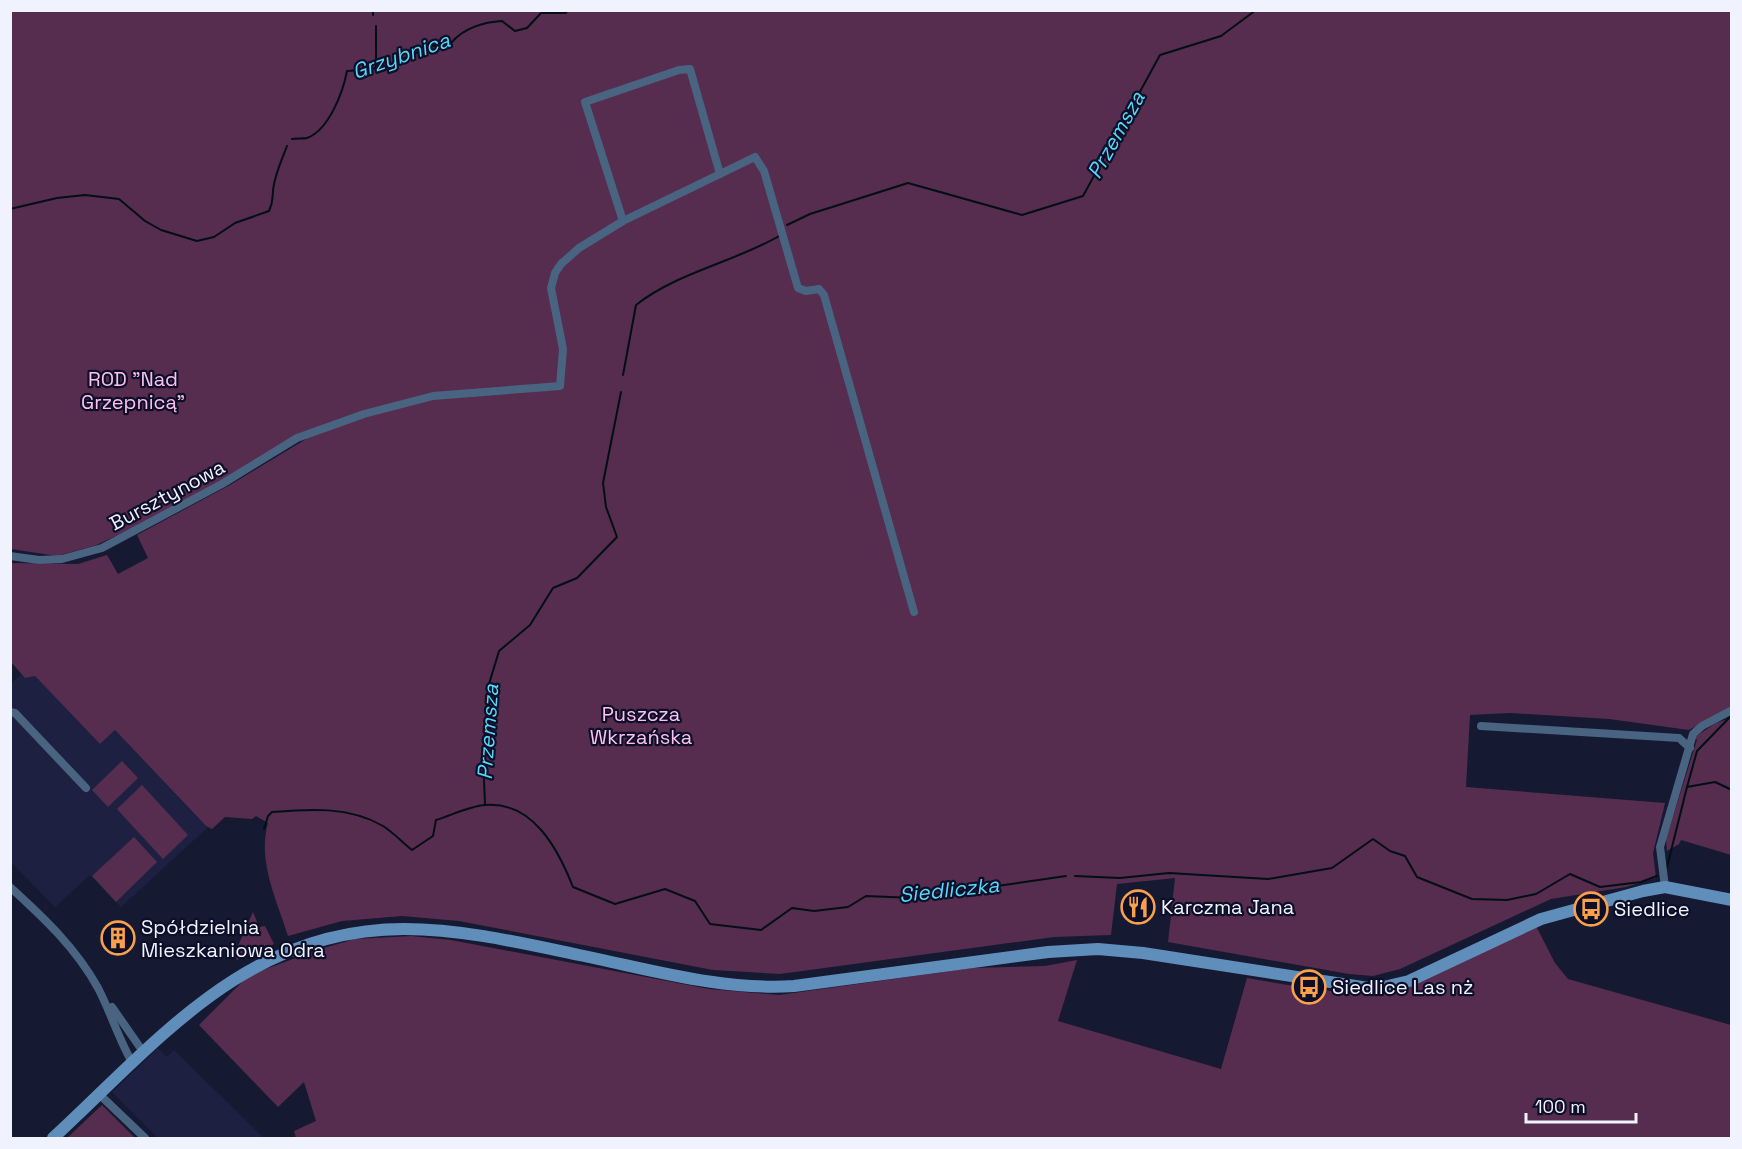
<svg xmlns="http://www.w3.org/2000/svg" width="1742" height="1149" font-family="'Space Grotesk',sans-serif">
<style>
.built{fill:#1d2040}
.green{fill:#562d4f}
.lines{fill:none;stroke-linecap:round;stroke-linejoin:round}
.stream{stroke:#020f14;stroke-width:2}
.street{stroke:#486480;stroke-width:8}
.secondary{stroke:#608eba;stroke-width:12}
.labels{text-anchor:middle;stroke-width:4.5;stroke-linejoin:round;paint-order:stroke}
.park-label{font-size:20px;fill:#fdc0f0;stroke:#0d0f28}
.street-label{font-size:20px;fill:#f0f2fd;stroke:#0d0f28}
.poi-label{font-size:20px;fill:#f0f2fd;stroke:#0d0f28;text-anchor:start}
.water-label{font-size:21px;font-style:italic;fill:#56d8fb;stroke:#0d0f28}
</style>
<rect width="100%" height="100%" fill="#161932"/>
<!-- built -->
<g class="built">
<polygon points="22,674 25,678 35,676 100,744 115,730 207,828 121,907 90,875 55,907 11,862 10,684"/>
<polygon points="158,1048 167,1057 174,1050 264,1138 158,1138 112,1092"/>
</g>
<!-- green -->
<g class="green">
<path d="M11,11h1720v695l-42,24 -80,-11 -99,-6 -40,2 -4,72 199,16 -12,50 3,25 -30,9 -75,12 -151,70 -27,7 -24,-2 -181,-32 7,-64 -58,6 -6,51 -57,2 -274,37 -67,-4 -254,-49 -57,-5 -60,5 -54,15c-11,-36 -31,-75 -20,-113l-12,-7 -4,3 -27,-2 -13,12 -6,-3 -91,-96 -15,14 -65,-68 -10,2 -14,-16v-99l67,1 29,-9 11,19 30,-16 -11,-23 93,-50 106,-64 -207,109 -35,16 -37,10 -46,-7z"/>
<polygon points="1731,718 1731,855 1681,840 1679,844 1667,851 1666,839 1697,740 1695,737 1716,723"/>
<polygon points="122,761 138,778 108,807 92,790"/>
<polygon points="142,785 188,835 163,859 117,809"/>
<polygon points="134,837 157,862 116,902 92,876"/>
<polygon points="253,912 259,927 265,926 274,944 237,960 234,955"/>
<polygon points="1536,926 1555,963 1568,979 1731,1025 1731,1138 296,1138 294,1131 316,1121 304,1082 278,1107 199,1025 242,982 258,972 317,950 355,939 411,936 451,940 709,989 779,995 972,968 1045,966 1077,960 1058,1021 1221,1069 1247,978 1318,990 1377,994 1395,991 1420,980"/>
<polygon points="102,1105 135,1138 67,1138"/>
</g>
<g class="lines">
<!-- stream -->
<g class="stream">
<polyline points="373,10 373,15"/>
<polyline points="376,68 376,26"/>
<path d="M292,139c4,-1 11,0 15,-1 22,-8 36,-46 40,-67 9,-1 20,-1 29,-3 28,-5 48,-24 76,-26 12,-14 32,-20 50,-21l13,10 12,-3 14,-15h25l2,-3"/>
<path d="M10,209l47,-11 28,-3 34,4 26,22 16,9 36,11 17,-4 21,-14 34,-12c4,-8 3,-10 4,-19 0,-13 9,-33 14,-46"/>
<polyline points="787,225 810,214 908,183 1022,215 1083,196 1160,55 1221,36 1256,10"/>
<path d="M623,375l13,-70c42,-33 99,-43 145,-70"/>
<polyline points="1687,787 1697,751 1732,715"/>
<polyline points="485,804 483,756 489,684 499,651 530,625 553,588 577,578 617,537 606,507 603,483 621,392"/>
<path d="M264,829l4,-13 4,-4c37,-3 77,-6 111,14 11,7 20,17 29,24l21,-14 3,-16c16,-5 34,-14 49,-15 48,-4 73,44 88,82l42,17 50,-15 30,12 15,23 51,6 31,-22 22,3 34,-4 18,-11 48,2 152,-22"/>
<polyline points="1667,867 1687,787 1715,782 1732,790"/>
<polyline points="1075,876 1120,878 1169,873 1268,879 1332,868 1373,839 1390,851 1405,856 1417,877 1472,899 1507,900 1536,894 1570,874 1600,887 1641,882 1657,876"/>
</g>
<!-- street -->
<g class="street">
<polyline points="623,221 585,102 679,70 690,69 720,174"/>
<polyline points="10,556 39,560 62,559 102,548 222,484 297,438 364,414 433,396 560,386 563,349 551,288 555,273 561,264 579,248 623,221 755,157 764,171 798,288 806,291 819,289 824,295 914,612"/>
<polyline points="10,712 15,713 86,788"/>
<polyline points="1481,726 1679,738 1690,748"/>
<path d="M10,887c34,31 66,61 88,101 13,25 21,52 35,76"/>
<polyline points="1665,887 1660,847 1693,734 1702,726 1732,710"/>
<polyline points="112,1007 144,1053"/>
<polyline points="100,1095 145,1138"/>
</g>
<!-- secondary -->
<path class="secondary" d="M53,1138c106,-98 194,-209 351,-209 58,0 118,14 175,26 70,14 143,36 215,31l254,-34 50,-3 45,4 232,36 34,-8 132,-62 102,-28 22,-4 67,13"/>
</g>
<!-- icons -->
<defs>
<symbol id="restaurant-ring" viewBox="-11 -11 22 22"><circle r="9.5" fill="#0d0f28" stroke="#f9a04d" stroke-width="1.5"/><path d="M-5-6h1v4h1v-4h1v4h1v-4h1v5L-1.5 .5V6h-2V.5L-5-1ZM5-6V6H3V1.5H1.5Q1.5-4 5-6Z" fill="#f9a04d"/></symbol>
<symbol id="bus-ring" viewBox="-11 -11 22 22"><circle r="9.5" fill="#0d0f28" stroke="#f9a04d" stroke-width="1.5"/><path d="M-5-6H5V4H4V6H2V4H-2V6H-4V4H-5ZM-3.5-4V0h7V-4ZM-3.5 1.2v1.5H-2V1.2ZM2 1.2v1.5H3.5V1.2Z" fill="#f9a04d"/></symbol>
<symbol id="building-ring" viewBox="-11 -11 22 22"><circle r="9.5" fill="#0d0f28" stroke="#f9a04d" stroke-width="1.5"/><path d="M-4-6H4V6H1V3H-1V6H-4ZM-2.5-4.3h1.7v1.8h-1.7ZM.8-4.3h1.7v1.8H.8ZM-2.5-1h1.7V.8h-1.7ZM.8-1h1.7V.8H.8Z" fill="#f9a04d"/></symbol>
</defs>
<g fill-rule="evenodd">
<use href="#restaurant-ring" x="1119" y="888" width="38" height="38"/>
<use href="#bus-ring" x="1572" y="890" width="38" height="38"/>
<use href="#building-ring" x="99" y="919" width="38" height="38"/>
<use href="#bus-ring" x="1290" y="968" width="38" height="38"/>
</g>
<g class="labels">
<!-- park labels -->
<g class="park-label">
<text x="133" y="386">ROD "Nad<tspan x="133" dy="23">Grzepnicą"</tspan></text>
<text x="641" y="721">Puszcza<tspan x="641" dy="23">Wkrzańska</tspan></text>
</g>
<!-- street labels -->
<g class="street-label">
<text transform="translate(167 495) rotate(-28)" y="7">Bursztynowa</text>
</g>
<!-- poi labels -->
<g class="poi-label">
<text x="1161" y="914">Karczma Jana</text>
<text x="1614" y="916">Siedlice</text>
<text x="141" y="934">Spółdzielnia<tspan x="141" dy="23">Mieszkaniowa Odra</tspan></text>
<text x="1332" y="994">Siedlice Las nż</text>
</g>
<!-- water labels -->
<g class="water-label">
<text transform="translate(401 56) rotate(-19)" y="7">Grzybnica</text>
<text transform="translate(1116 135) rotate(-61)" y="7">Przemsza</text>
<text transform="translate(488 732) rotate(-86)" y="7">Przemsza</text>
<text transform="translate(949 890) rotate(-6)" y="7">Siedliczka</text>
</g>
</g>
<!-- border -->
<rect width="1742" height="1149" fill="none" stroke="#f0f2fd" stroke-width="24"/>
<!-- scale -->
<path d="M1526 1113v9h110v-9" fill="none" stroke="#f0f2fd" stroke-width="3"/>
<text x="1535" y="1113" font-size="18" fill="#f0f2fd" stroke="#0d0f28" stroke-width="4.5" paint-order="stroke">100 m</text>
</svg>
